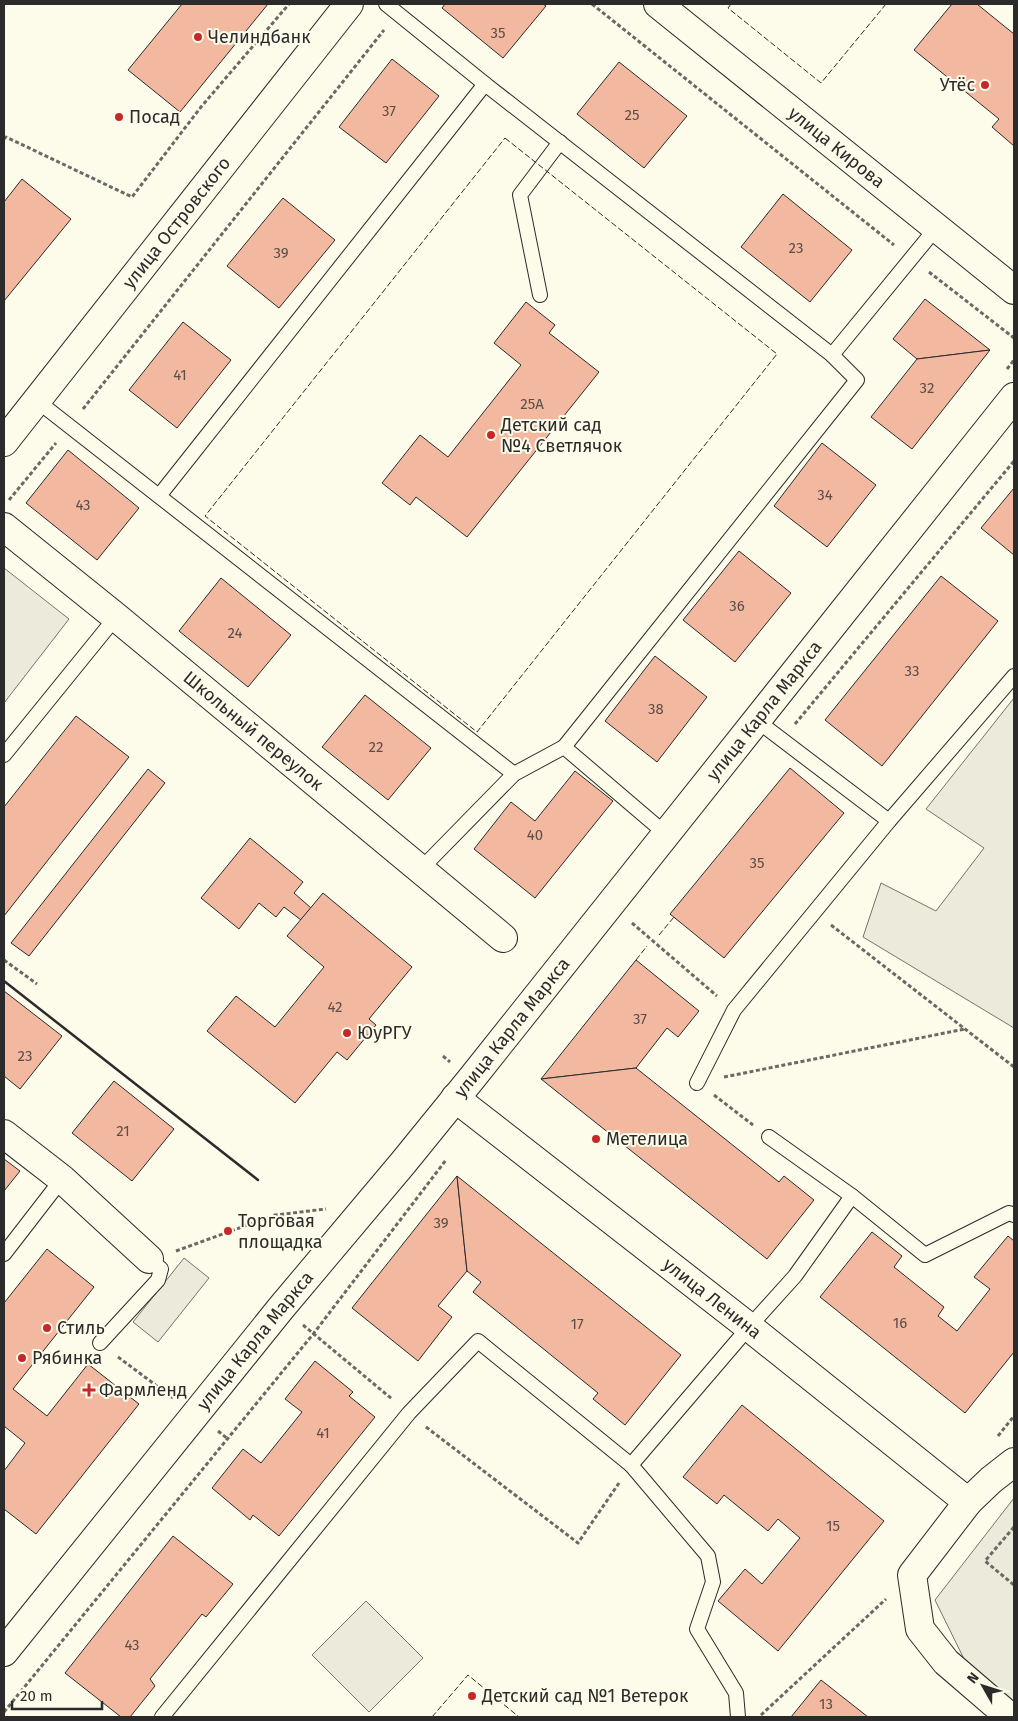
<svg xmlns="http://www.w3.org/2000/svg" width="1018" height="1721" font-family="'Fira Sans',sans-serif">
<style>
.green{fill:#ecebdb;stroke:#74746e}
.parking{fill:#eceadb;stroke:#74746e}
.building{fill:#f2b8a0;stroke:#2b2b2b}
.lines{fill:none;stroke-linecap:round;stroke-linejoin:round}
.service-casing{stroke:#2b2b2b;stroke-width:16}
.minor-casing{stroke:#2b2b2b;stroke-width:30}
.tertiary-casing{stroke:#2b2b2b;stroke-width:30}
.path{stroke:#6a6964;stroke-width:3;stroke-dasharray:4 2.5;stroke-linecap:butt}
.service{stroke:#fdfbea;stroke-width:14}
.minor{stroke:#fdfbea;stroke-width:28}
.tertiary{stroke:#fdfbea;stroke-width:28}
.fence{stroke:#2b2b2b;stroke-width:1;stroke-dasharray:6 2.5;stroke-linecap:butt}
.wall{stroke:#2b2b2b;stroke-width:2.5}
.poi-dot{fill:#c62828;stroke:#fdfbea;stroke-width:2}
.labels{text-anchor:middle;stroke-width:4;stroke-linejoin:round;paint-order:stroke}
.number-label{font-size:15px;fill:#5d4e48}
.poi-label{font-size:18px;fill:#2b2b2b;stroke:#fdfbea;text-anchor:start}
.street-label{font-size:18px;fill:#2b2b2b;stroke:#fdfbea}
</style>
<rect width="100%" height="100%" fill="#fdfbea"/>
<!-- green -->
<g class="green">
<polygon points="4,568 69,619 4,703"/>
<polygon points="1014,698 1014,1028 863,937 881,883 936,911 984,848 926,809"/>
<polygon points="1014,1498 1014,1703 966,1663 935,1600"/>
<polygon points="366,1601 423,1658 369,1712 312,1655"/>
</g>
<!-- parking -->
<polygon class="parking" points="184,1258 209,1278 158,1342 133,1322"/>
<!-- building -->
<g class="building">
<polygon points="182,4 268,4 180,112 128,70"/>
<polygon points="445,4 543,4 546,6 503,58 442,8"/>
<polygon points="952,4 977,4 1014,34 1014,146 992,127 999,119 914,50"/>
<polygon points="392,59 439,96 386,163 339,127"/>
<polygon points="619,62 687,116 644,168 577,114"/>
<polygon points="22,179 71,219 4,301 4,202"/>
<polygon points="783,194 852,250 810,302 741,247"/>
<polygon points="283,198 335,240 279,308 227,266"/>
<polygon points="925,299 990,350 917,359 893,339"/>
<polygon points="526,302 555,325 549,333 599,372 467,537 416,497 410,505 382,483 420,435 448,457 521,365 494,343"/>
<polygon points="183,322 231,360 177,428 129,390"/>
<polygon points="990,350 912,449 871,417 917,359"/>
<polygon points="822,443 876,485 827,547 774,506"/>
<polygon points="68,450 139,508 97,560 26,503"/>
<polygon points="1014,488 1014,555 981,528"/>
<polygon points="739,551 791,593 735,662 683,620"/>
<polygon points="941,576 998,621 882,766 825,720"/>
<polygon points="221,578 291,635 248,687 179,631"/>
<polygon points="655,656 707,697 657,762 605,721"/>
<polygon points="365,695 431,748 388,800 322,747"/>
<polygon points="76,716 129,757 4,916 4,807"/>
<polygon points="790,768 844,813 724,958 670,914"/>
<polygon points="148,769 165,783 29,956 11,943"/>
<polygon points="575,771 613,801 535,898 474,849 511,802 535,821"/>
<polygon points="250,838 303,882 294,893 311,908 301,920 284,907 276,917 259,903 239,929 201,898"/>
<polygon points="323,893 412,967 369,1019 376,1025 347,1060 337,1052 295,1103 207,1031 236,996 275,1027 324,967 287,936"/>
<polygon points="636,960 699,1011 678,1037 667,1028 636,1068 541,1079"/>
<polygon points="4,991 62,1036 20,1089 4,1076"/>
<polygon points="636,1068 779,1182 784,1176 814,1200 767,1259 541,1079"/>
<polygon points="114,1081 174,1129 132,1181 72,1133"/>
<polygon points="4,1159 20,1171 4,1191"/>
<polygon points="457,1176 467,1271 438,1306 452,1317 418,1361 352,1308"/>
<polygon points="457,1176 681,1355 625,1425 593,1399 598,1393 473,1292 481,1282 467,1271"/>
<polygon points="872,1232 902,1256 894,1267 944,1307 938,1316 957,1331 990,1289 974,1277 1008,1236 1014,1241 1014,1352 965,1413 820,1297"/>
<polygon points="47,1249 94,1287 13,1389 47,1416 88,1364 139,1404 36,1534 4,1509 4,1471 25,1443 4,1426 4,1303"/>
<polygon points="315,1361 353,1392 349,1396 375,1417 279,1536 253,1515 250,1520 212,1488 243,1449 261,1463 302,1412 285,1399"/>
<polygon points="742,1405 884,1521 778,1651 718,1601 745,1569 762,1584 800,1538 778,1519 768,1531 724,1495 717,1504 683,1477"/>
<polygon points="173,1536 233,1584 206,1617 202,1614 150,1679 155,1686 130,1717 121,1717 65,1673"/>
<polygon points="821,1680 868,1717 791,1717"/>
</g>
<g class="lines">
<defs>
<g id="service">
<polyline points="485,84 832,355 857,380 564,747"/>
<polyline points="540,295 520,195 560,142"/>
<polyline points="832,355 937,227"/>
<polyline points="36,400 514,774"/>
<polyline points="159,496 485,84 386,4"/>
<polyline points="756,720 889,821 1014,676"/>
<polyline points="4,755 116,617"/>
<polyline points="420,870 514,774 564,747 666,834"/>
<polyline points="697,1083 734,1010 889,821"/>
<polyline points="769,1137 852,1196"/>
<polyline points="4,1254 62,1179"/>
<polyline points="100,1343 158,1280 161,1269 149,1259"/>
<polyline points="162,1717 409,1413 478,1341 631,1465"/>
<polyline points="738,1717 736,1693 697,1629 713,1582 708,1556 631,1465 749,1327 795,1276 852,1196 925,1255 1009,1213 1014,1215"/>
</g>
<g id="minor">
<path id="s1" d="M4,527l112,90 387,321"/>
<path id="s2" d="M455,1098l294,229 219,175"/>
<polyline points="4,1134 62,1179 149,1259"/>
<path id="s3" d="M4,1652l277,-344 122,-145 69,-85 542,-681"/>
<polyline points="1010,1717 946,1662 920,1629 912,1575 968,1502 991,1480 1014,1462"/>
</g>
<g id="tertiary">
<path id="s4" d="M658,4l356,286"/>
<path id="s5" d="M4,442l345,-438"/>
</g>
</defs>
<!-- service casing -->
<use href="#service" class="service-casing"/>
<!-- minor casing -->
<use href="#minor" class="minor-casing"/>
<!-- tertiary casing -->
<use href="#tertiary" class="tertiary-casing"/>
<!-- path -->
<g class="path">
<polyline points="592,4 894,245"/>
<polyline points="4,139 6,137 132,197 201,107 289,4"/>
<polyline points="929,272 1014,338"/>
<polyline points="1007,369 1014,360"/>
<polyline points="83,409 384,30"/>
<polyline points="9,500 56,443"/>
<polyline points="795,724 1014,461"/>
<polyline points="632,923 717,996"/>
<polyline points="831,925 1014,1067"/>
<polyline points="4,960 37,984"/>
<polyline points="443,1056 450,1062"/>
<polyline points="724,1077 965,1029"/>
<polyline points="714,1095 753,1125"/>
<polyline points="176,1251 275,1215 326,1209"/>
<polyline points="303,1325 392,1399"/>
<polyline points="118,1357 173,1398"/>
<polyline points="426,1427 578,1543 619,1483"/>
<polyline points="218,1431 228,1439"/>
<polyline points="998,1436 1014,1416"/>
<polyline points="1014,1527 985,1561 1014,1585"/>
<polyline points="4,1712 314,1333 446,1160"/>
<polyline points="761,1715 886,1599"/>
</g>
<!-- service -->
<use href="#service" class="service"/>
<!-- minor -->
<use href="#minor" class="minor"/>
<!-- tertiary -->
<use href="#tertiary" class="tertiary"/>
<!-- fence -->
<g class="fence">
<polyline points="731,4 728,8 821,83 886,4"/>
<polygon points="505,138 777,354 477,732 205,516"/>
<polyline points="659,935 674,917"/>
<polyline points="636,960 647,946"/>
<polyline points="432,1717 468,1675 519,1717"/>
</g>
<!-- wall -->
<polyline class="wall" points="4,981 258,1180"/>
</g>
<!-- markers -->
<g class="poi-dot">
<circle cx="198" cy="37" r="5"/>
<circle cx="985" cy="85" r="5"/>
<circle cx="119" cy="117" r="5"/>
<circle cx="491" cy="435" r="5"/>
<circle cx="347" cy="1033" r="5"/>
<circle cx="596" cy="1139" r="5"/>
<circle cx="228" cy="1231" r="5"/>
<circle cx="47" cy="1328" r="5"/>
<circle cx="22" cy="1358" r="5"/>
<path d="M86.5 1382.5h5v5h5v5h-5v5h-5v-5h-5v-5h5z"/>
<circle cx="472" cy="1696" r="5"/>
</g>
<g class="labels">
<!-- number labels -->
<g class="number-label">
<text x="498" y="38">35</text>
<text x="389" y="116">37</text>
<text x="632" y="120">25</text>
<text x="796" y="253">23</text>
<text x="281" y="258">39</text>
<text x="180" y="380">41</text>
<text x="927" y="393">32</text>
<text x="532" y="409">25А</text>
<text x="825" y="500">34</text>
<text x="83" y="510">43</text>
<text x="737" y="611">36</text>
<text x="235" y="638">24</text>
<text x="912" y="676">33</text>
<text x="656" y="714">38</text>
<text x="376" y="752">22</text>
<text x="535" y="840">40</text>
<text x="757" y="868">35</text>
<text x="335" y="1012">42</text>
<text x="640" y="1024">37</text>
<text x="25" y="1061">23</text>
<text x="123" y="1136">21</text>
<text x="441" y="1228">39</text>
<text x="900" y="1328">16</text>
<text x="577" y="1329">17</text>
<text x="323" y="1438">41</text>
<text x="833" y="1531">15</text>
<text x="132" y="1650">43</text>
<text x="826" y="1709">13</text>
</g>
<!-- poi labels -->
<g class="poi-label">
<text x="208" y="43">Челиндбанк</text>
<text x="975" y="91" text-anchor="end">Утёс</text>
<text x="129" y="123">Посад</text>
<text x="501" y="431">Детский сад<tspan x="501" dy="21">№4 Светлячок</tspan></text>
<text x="357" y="1039">ЮуРГУ</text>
<text x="606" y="1145">Метелица</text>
<text x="238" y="1227">Торговая<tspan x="238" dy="21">площадка</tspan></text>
<text x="57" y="1334">Стиль</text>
<text x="32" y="1364">Рябинка</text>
<text x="99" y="1396">Фармленд</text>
<text x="482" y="1702">Детский сад №1 Ветерок</text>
</g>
<!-- street labels -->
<g class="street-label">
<text dy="6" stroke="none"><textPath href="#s4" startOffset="229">улица Кирова</textPath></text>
<text dy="6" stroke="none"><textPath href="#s5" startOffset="279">улица Островского</textPath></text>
<text dy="6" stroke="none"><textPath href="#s3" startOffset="1210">улица Карла Маркса</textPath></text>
<text dy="6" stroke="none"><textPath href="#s1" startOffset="322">Школьный переулок</textPath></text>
<text dy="6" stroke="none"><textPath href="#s3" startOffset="805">улица Карла Маркса</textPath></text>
<text dy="6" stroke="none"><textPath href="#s2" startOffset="326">улица Ленина</textPath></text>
<text dy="6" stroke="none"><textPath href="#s3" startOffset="400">улица Карла Маркса</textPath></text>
</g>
</g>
<!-- border -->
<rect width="1018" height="1721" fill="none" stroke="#2b2b2b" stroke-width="10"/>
<!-- north arrow -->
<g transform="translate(983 1686) rotate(309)" stroke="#fdfbea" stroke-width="4" paint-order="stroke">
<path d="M0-4L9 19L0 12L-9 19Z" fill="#2b2b2b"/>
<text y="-8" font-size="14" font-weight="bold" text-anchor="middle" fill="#2b2b2b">N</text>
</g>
<!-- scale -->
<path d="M12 1701v8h90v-8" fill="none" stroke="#2b2b2b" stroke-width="2.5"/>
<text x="20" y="1701" font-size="15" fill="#2b2b2b" stroke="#fdfbea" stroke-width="4" paint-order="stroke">20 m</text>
</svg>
